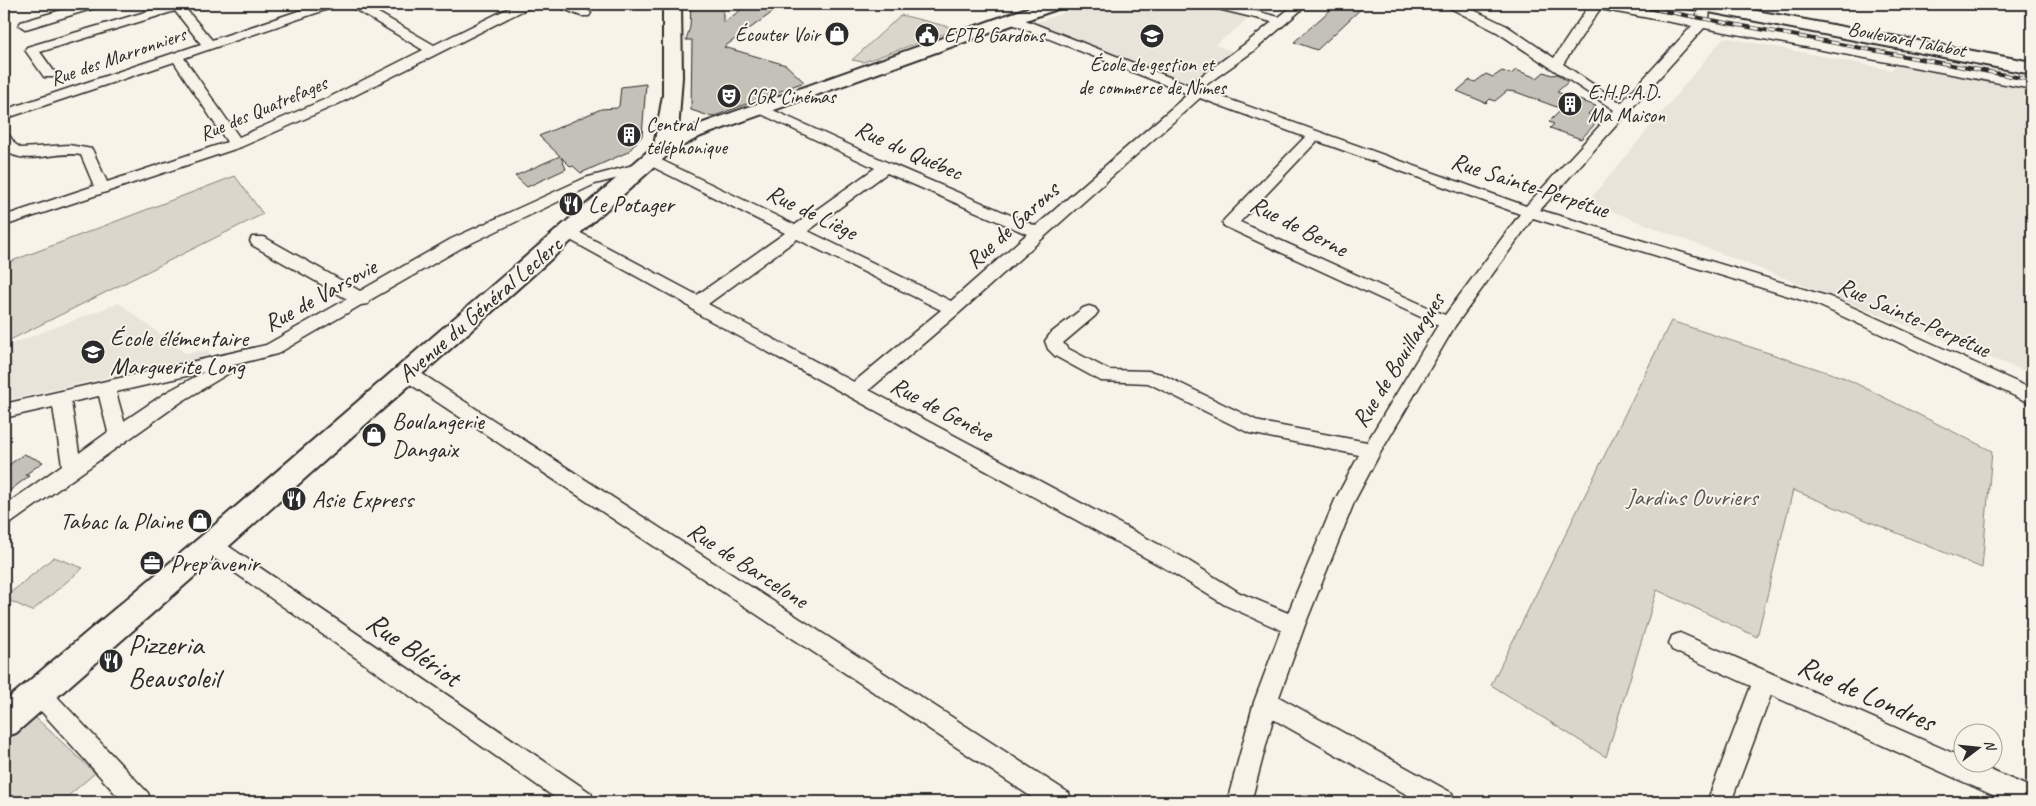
<svg xmlns="http://www.w3.org/2000/svg" width="2036" height="806" font-family="Caveat,sans-serif">
<style>
.built{fill:#e8e4da}
.green{fill:#dad6cc;stroke:#82807c}
.building{fill:#c4c1b9;stroke:#2b2b2b}
.lines{fill:none;stroke-linecap:round;stroke-linejoin:round}
.minor-casing{stroke:#2b2b2b;stroke-width:3}
.secondary-casing{stroke:#2b2b2b;stroke-width:4}
.minor{fill:#f7f3e8;fill-rule:evenodd}
.secondary{fill:#f7f3e8;fill-rule:evenodd}
.rail-casing{stroke:#2b2b2b;stroke-width:4}
.rail{stroke:#f7f3e8;stroke-width:2.5;stroke-dasharray:8;stroke-linecap:butt}
.labels{text-anchor:middle;stroke-width:4;stroke-linejoin:round;paint-order:stroke}
.far-poi-label{font-size:20px;fill:#2b2b2b;stroke:#f7f3e8;text-anchor:start}
.far-street-label{font-size:20px;fill:#2b2b2b;stroke:#f7f3e8}
.street-label{font-size:24px;fill:#2b2b2b;stroke:#f7f3e8}
.poi-label{font-size:24px;fill:#2b2b2b;stroke:#f7f3e8;text-anchor:start}
.park-label{font-size:24px;fill:#575653;stroke:#f7f3e8}
.near-poi-label{font-size:29px;fill:#2b2b2b;stroke:#f7f3e8;text-anchor:start}
.near-street-label{font-size:29px;fill:#2b2b2b;stroke:#f7f3e8}
</style>
<rect width="100%" height="100%" fill="#f7f3e8"/>
<filter id="ink" filterUnits="userSpaceOnUse"><feTurbulence type="fractalNoise" baseFrequency=".02" numOctaves="2"/><feDisplacementMap in="SourceGraphic" scale="10" xChannelSelector="R" yChannelSelector="G"/><feConvolveMatrix kernelMatrix="1 2 1 2 8 2 1 2 1" color-interpolation-filters="sRGB"/></filter>
<g filter="url(#ink)">
<!-- built -->
<g class="built">
<polygon points="1090,4 1198,4 1250,18 1215,45 1234,52 1190,85 1034,23"/>
<polygon points="1724,37 1892,70 1896,64 2032,90 2023,97 2032,101 2032,374 1588,202"/>
<polygon points="119,303 185,353 209,350 209,356 134,371 4,401 4,347"/>
</g>
<!-- green -->
<g class="green">
<polygon points="901,15 958,29 863,62 852,60"/>
<polygon points="235,176 263,214 4,343 4,264"/>
<polygon points="1671,321 1845,378 1992,451 1982,568 1793,490 1757,637 1657,590 1606,757 1491,685"/>
<polygon points="54,557 83,568 32,611 4,598"/>
<polygon points="35,717 95,773 61,802 12,802 4,794 4,742"/>
</g>
<!-- building -->
<g class="building">
<polygon points="691,4 723,4 723,23 749,4 784,4 724,47 786,65 804,82 712,117 691,110 692,40 686,40 690,27"/>
<polygon points="1337,4 1366,4 1317,50 1294,42"/>
<polygon points="1516,70 1537,78 1544,72 1552,75 1557,74 1568,82 1557,92 1596,106 1588,114 1594,118 1591,121 1596,123 1581,139 1550,128 1554,124 1549,122 1562,109 1516,92 1507,91 1495,101 1490,99 1486,103 1457,91 1470,80 1475,82 1486,74 1493,77 1502,71 1511,74"/>
<polygon points="646,84 642,136 628,152 581,173 573,166 571,167 561,157 566,169 527,187 515,176 560,156 539,136 601,109 617,108 619,106 621,87"/>
<polygon points="24,454 43,462 25,475 29,476 4,495 4,466 6,467"/>
</g>
<g class="lines">
<defs>
<g id="minor">
<polygon points="82,4 100,4 98,7 29,28 25,29 19,25 21,22"/>
<path d="M172,4h19l-6,4 27,32 107,-36h17l-2,3 -150,51 55,79 89,-39 95,-48 -72,-43 -2,-3h14l71,41 83,-41h15l-2,3 -192,97 -97,43 -237,79v-10l90,-30 -13,-31c-25,-5 -55,12 -77,-5v-16l5,1 6,9 6,4 48,-3 23,4 15,33 120,-40 -53,-80 -170,57v-9l197,-66 -26,-33 -135,41 16,22 -2,3h-10l-19,-27 2,-3z"/>
<path d="M557,4c12,-1 25,0 34,9l-2,3h-8l-22,-9z"/>
<path d="M1208,4h20l51,13 16,-13h13l-53,46 -55,39 326,117 88,-96 -117,-78 -49,-25 -2,-3h15l46,22 47,32 36,-54h25l81,15 3,-15h16l-5,4 -1,13 323,60v8l-328,-61 -164,182 290,87 202,92v15l-214,-99 -285,-87 -78,108 -76,129 -24,45 -50,125 -26,72 173,96 3,9h-35l-147,-83 -22,83h-24l27,-100 27,-72 -56,-25 -57,-35 -468,-255 -17,-13 -120,-66 -2,-3 2,-3h12l122,65 88,-62 -140,-70 -2,-3 2,-3h10l140,68 80,-57 -118,-56 -2,-3 2,-3 5,-1 129,59 145,62 152,-132 -181,-72 -2,-3 2,-3h8l174,69 56,-41 27,-22 -62,-15zM1600,9l92,17 -71,77 -58,-39zM1200,98l105,39 -81,83 -2,3 2,3 214,99 -71,117 -107,-20 -99,-48 -13,-3 -39,-1 -42,-22 -4,-5 32,-27 3,-4 -3,-4 -6,-2 -6,2 -32,25 -6,8 3,8 7,7 46,25 47,2 101,50 110,22 -24,45 -47,113 -48,-20 -56,-35 -315,-168 90,-77zM1317,141l203,73 -75,101 -205,-93zM887,173l140,61 -76,67 -143,-70zM797,239l144,71 -87,72 -146,-78z"/>
<path d="M641,163l5,2 3,3 -3,3 -51,13 -132,63 -93,53 -2,4 -7,1 -84,49 -47,12 2,3 -3,4 -48,29 -170,121 -7,2v-19l58,-41 -9,-58 -49,11v-14l262,-59 81,-46 -95,-54 -2,-4 2,-4h12l96,54 91,-52 134,-61zM204,372l-37,20 -43,29 -8,-29zM99,396l9,36 -29,21 -8,-51z"/>
<polygon points="407,367 413,368 1069,793 1072,802 1039,802 401,378 398,373 401,368"/>
<polygon points="211,537 218,539 591,793 594,802 561,802 204,551 200,545 204,539"/>
<polygon points="1680,633 1964,758 1964,764 1976,764 2032,788 2032,802 2008,802 1771,695 1731,802 1707,802 1751,686 1672,650 1669,643 1672,636"/>
<polygon points="39,683 47,686 148,793 151,802 123,802 31,700 27,693 31,686"/>
</g>
<g id="secondary">
<polygon points="663,4 681,4 682,77 678,132 1038,4 1063,4 1060,8 701,136 671,152 237,539 16,733 4,737 4,702 217,523 654,146 663,95"/>
<polygon points="1684,4 1719,4 2032,62 2032,74 1693,9 1687,8"/>
</g>
</defs>
<!-- minor casing -->
<use href="#minor" class="minor-casing"/>
<!-- secondary casing -->
<use href="#secondary" class="secondary-casing"/>
<!-- minor -->
<use href="#minor" class="minor"/>
<!-- secondary -->
<use href="#secondary" class="secondary"/>
<defs>
<polyline id="rail" points="1626,4 2032,80"/>
</defs>
<!-- rail casing -->
<use href="#rail" class="rail-casing"/>
<!-- rail -->
<use href="#rail" class="rail"/>
</g>
</g>
<!-- icons -->
<defs>
<symbol id="shop-disc" viewBox="-11 -11 22 22"><circle r="9.5" fill="#2b2b2b" stroke="#f7f3e8"/><path d="M-5-2.5h2.3a2.7 3.5 0 0 1 5.4 0H5L5.5 6h-11ZM-1.5-2.5h3a1.5 2.3 0 0 0-3 0Z" fill="#fff"/></symbol>
<symbol id="civic-disc" viewBox="-11 -11 22 22"><circle r="9.5" fill="#2b2b2b" stroke="#f7f3e8"/><path d="M-.6-6.5H3V-4.5H.6V-3L4-1V1h2V6H-6V1h2V-1L-.6-3ZM-1.2 2.5V6h2.4V2.5Z" fill="#fff"/></symbol>
<symbol id="university-disc" viewBox="-11 -11 22 22"><circle r="9.5" fill="#2b2b2b" stroke="#f7f3e8"/><path d="M0-5L7-2L0 1L-7-2ZM-4 1L0 2.5L4 1V4Q0 6-4 4Z" fill="#fff"/></symbol>
<symbol id="theatre-disc" viewBox="-11 -11 22 22"><circle r="9.5" fill="#2b2b2b" stroke="#f7f3e8"/><path d="M-5-5.5Q0-4 5-5.5V0Q5 5 0 6Q-5 5-5 0ZM-3.3-2.5H-1v1.5H-3.3ZM1-2.5H3.3v1.5H1ZM-2.8 1Q0 5.5 2.8 1Z" fill="#fff"/></symbol>
<symbol id="building-disc" viewBox="-11 -11 22 22"><circle r="9.5" fill="#2b2b2b" stroke="#f7f3e8"/><path d="M-4-6H4V6H1V3H-1V6H-4ZM-2.5-4.3h1.7v1.8h-1.7ZM.8-4.3h1.7v1.8H.8ZM-2.5-1h1.7V.8h-1.7ZM.8-1h1.7V.8H.8Z" fill="#fff"/></symbol>
<symbol id="restaurant-disc" viewBox="-11 -11 22 22"><circle r="9.5" fill="#2b2b2b" stroke="#f7f3e8"/><path d="M-5-6h1v4h1v-4h1v4h1v-4h1v5L-1.5 .5V6h-2V.5L-5-1ZM5-6V6H3V1.5H1.5Q1.5-4 5-6Z" fill="#fff"/></symbol>
<symbol id="school-disc" viewBox="-11 -11 22 22"><circle r="9.5" fill="#2b2b2b" stroke="#f7f3e8"/><path d="M0-5L7-2L0 1L-7-2ZM-4 1L0 2.5L4 1V4Q0 6-4 4Z" fill="#fff"/></symbol>
<symbol id="office-disc" viewBox="-11 -11 22 22"><circle r="9.5" fill="#2b2b2b" stroke="#f7f3e8"/><path d="M-6-3h4V-5.5h4V-3h4V5H-6ZM-1-4.5V-3h2v-1.5ZM-6 0V1H6V0Z" fill="#fff"/></symbol>
</defs>
<g fill-rule="evenodd">
<use href="#shop-disc" x="823" y="20" width="28" height="28"/>
<use href="#civic-disc" x="913" y="21" width="28" height="28"/>
<use href="#university-disc" x="1138" y="22" width="28" height="28"/>
<use href="#theatre-disc" x="715" y="82" width="28" height="28"/>
<use href="#building-disc" x="1556" y="90" width="28" height="28"/>
<use href="#building-disc" x="615" y="121" width="28" height="28"/>
<use href="#restaurant-disc" x="557" y="190" width="28" height="28"/>
<use href="#school-disc" x="79" y="338" width="28" height="28"/>
<use href="#shop-disc" x="360" y="421" width="28" height="28"/>
<use href="#restaurant-disc" x="280" y="485" width="28" height="28"/>
<use href="#shop-disc" x="186" y="507" width="28" height="28"/>
<use href="#office-disc" x="138" y="549" width="28" height="28"/>
<use href="#restaurant-disc" x="97" y="647" width="28" height="28"/>
</g>
<g class="labels">
<!-- far-poi labels -->
<g class="far-poi-label">
<text x="820" y="41" text-anchor="end">Écouter Voir</text>
<text x="944" y="42">EPTB Gardons</text>
<text x="1152" y="71" text-anchor="middle">École de gestion et<tspan x="1152" dy="23">de commerce de Nîmes</tspan></text>
<text x="1588" y="99">E.H.P.A.D.<tspan x="1588" dy="23">Ma Maison</tspan></text>
<text x="746" y="103">CGR Cinémas</text>
<text x="646" y="131">Central<tspan x="646" dy="23">téléphonique</tspan></text>
</g>
<!-- far-street labels -->
<g class="far-street-label">
<text transform="translate(1907 39) rotate(11)" y="7">Boulevard Talabot</text>
<text transform="translate(118 56) rotate(-19)" y="7">Rue des Marronniers</text>
<text transform="translate(263 108) rotate(-23)" y="7">Rue des Quatrefages</text>
</g>
<!-- street labels -->
<g class="street-label">
<text transform="translate(909 150) rotate(24)" y="8">Rue du Québec</text>
<text transform="translate(1530 185) rotate(18)" y="8">Rue Sainte-Perpétue</text>
<text transform="translate(812 212) rotate(26)" y="8">Rue de Liège</text>
<text transform="translate(1012 225) rotate(-42)" y="8">Rue de Garons</text>
<text transform="translate(1299 226) rotate(27)" y="8">Rue de Berne</text>
<text transform="translate(320 295) rotate(-29)" y="8">Rue de Varsovie</text>
<text transform="translate(480 309) rotate(-41)" y="8">Avenue du Général Leclerc</text>
<text transform="translate(1914 317) rotate(24)" y="8">Rue Sainte-Perpétue</text>
<text transform="translate(1398 360) rotate(-58)" y="8">Rue de Bouillargues</text>
<text transform="translate(942 409) rotate(28)" y="8">Rue de Genève</text>
<text transform="translate(748 565) rotate(33)" y="8">Rue de Barcelone</text>
</g>
<!-- poi labels -->
<g class="poi-label">
<text x="588" y="212">Le Potager</text>
<text x="110" y="346">École élémentaire<tspan x="110" dy="28">Marguerite Long</tspan></text>
<text x="392" y="429">Boulangerie<tspan x="392" dy="28">Dangaix</tspan></text>
<text x="312" y="507">Asie Express</text>
<text x="182" y="529" text-anchor="end">Tabac la Plaine</text>
<text x="170" y="571">Prep'avenir</text>
</g>
<!-- park labels -->
<g class="park-label">
<text x="1692" y="505">Jardins Ouvriers</text>
</g>
<!-- near-poi labels -->
<g class="near-poi-label">
<text x="128" y="654">Pizzeria<tspan x="128" dy="33">Beausoleil</tspan></text>
</g>
<!-- near-street labels -->
<g class="near-street-label">
<text transform="translate(414 649) rotate(35)" y="10">Rue Blériot</text>
<text transform="translate(1867 693) rotate(24)" y="10">Rue de Londres</text>
</g>
</g>
<!-- margin -->
<rect width="2036" height="806" fill="none" stroke="#f7f3e8" stroke-width="20"/>
<rect x="10" y="10" width="2016" height="786" fill="none" stroke="#2b2b2b" stroke-width="2" filter="url(#ink)"/>
<!-- north arrow -->
<g transform="translate(1978 748) rotate(74)"><circle r="24" fill="#f7f3e8" stroke="#a5a39c"/>
<path d="M0-4L9 19L0 12L-9 19Z" fill="#2b2b2b"/>
<text y="-8" font-size="14" font-weight="bold" text-anchor="middle" fill="#2b2b2b">N</text>
</g>
</svg>
